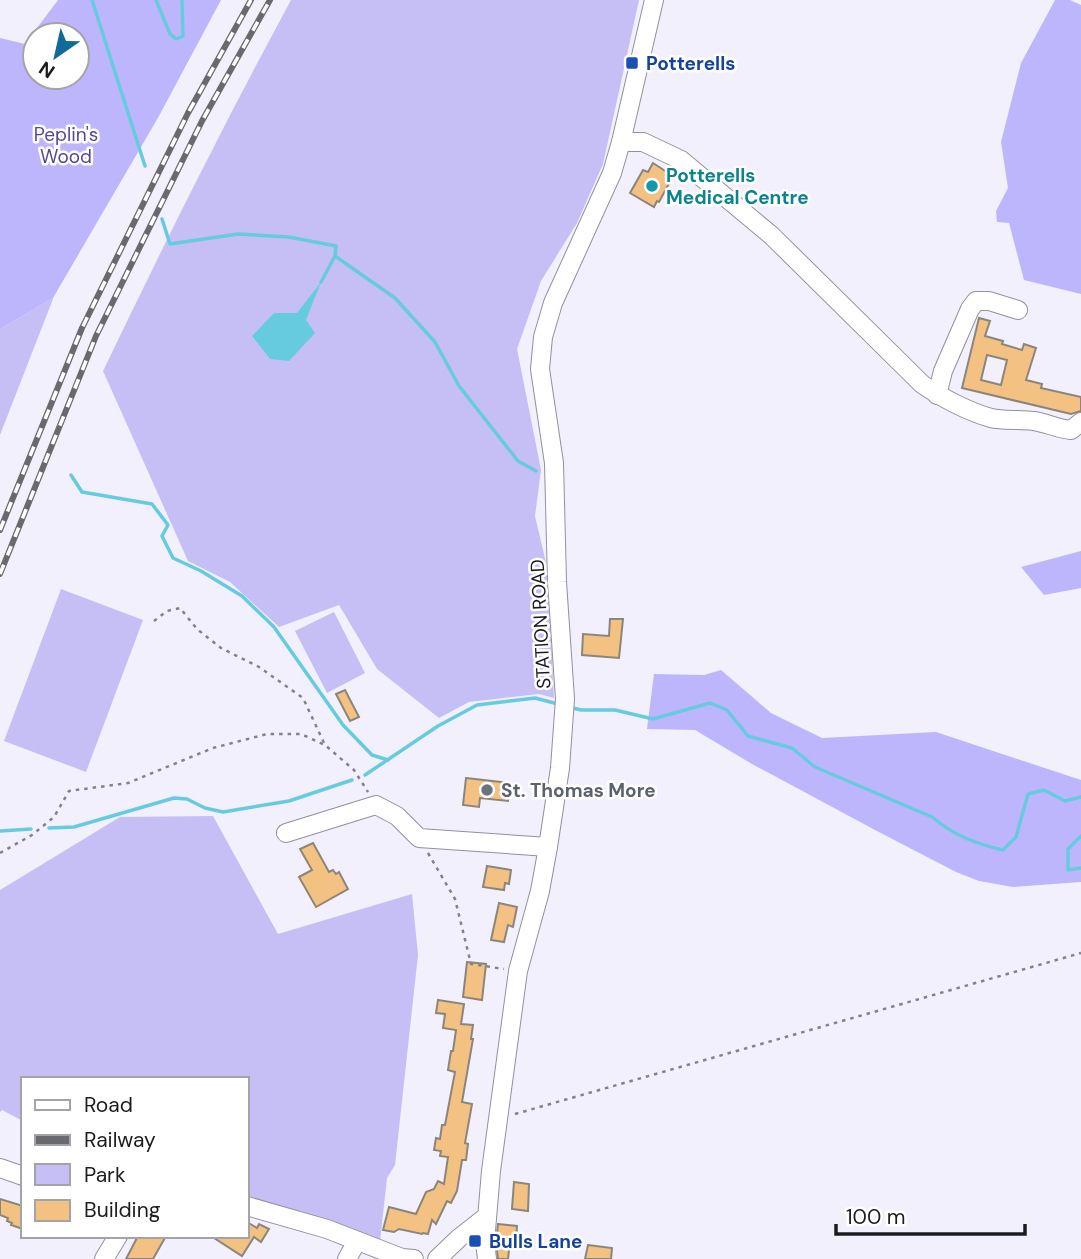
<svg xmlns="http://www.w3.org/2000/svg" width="1081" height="1259" font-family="'DM Sans',sans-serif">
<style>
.green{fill:#c5bff6}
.forest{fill:#beb6fc;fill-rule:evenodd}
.water{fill:#67cbe0}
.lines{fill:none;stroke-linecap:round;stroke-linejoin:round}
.stream{stroke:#67cbe0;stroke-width:3.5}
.building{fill:#f3c283;stroke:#8c857c;stroke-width:2;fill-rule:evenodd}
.minor-casing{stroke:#92919c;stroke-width:20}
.path{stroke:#82828a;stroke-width:2.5;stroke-dasharray:3.5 5;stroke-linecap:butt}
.minor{stroke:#fff;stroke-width:18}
.rail-casing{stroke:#696970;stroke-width:6}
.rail{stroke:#fff;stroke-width:3.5;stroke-dasharray:10;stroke-linecap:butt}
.transit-dot{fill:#1a4fb4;stroke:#fff;stroke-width:2.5}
.culture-dot{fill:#0f9aa8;stroke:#fff;stroke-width:2.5}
.worship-dot{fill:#6b7280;stroke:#fff;stroke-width:2.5}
.labels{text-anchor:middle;stroke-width:5;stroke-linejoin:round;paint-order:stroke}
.transit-label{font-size:19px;font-weight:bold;fill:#164399;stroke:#fff;text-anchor:start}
.park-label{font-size:19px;fill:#554697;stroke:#fff}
.culture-label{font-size:19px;font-weight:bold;fill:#0d838f;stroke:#fff;text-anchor:start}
.street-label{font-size:19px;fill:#1c1c20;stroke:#fff}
.worship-label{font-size:19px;font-weight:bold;fill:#5b616d;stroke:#fff;text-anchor:start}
</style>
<rect width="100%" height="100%" fill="#f1f0fc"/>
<!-- green -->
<g class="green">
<path d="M291,0h348l-36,164 -26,59 -36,58 -24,68 24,121 -6,46 12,51 7,131 -15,-4 -70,8 -30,16 -62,-49 -38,-64 -60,22 -49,-45 -42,-21 -85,-190c60,-125 122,-249 188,-371z"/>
<polygon points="53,298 53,299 0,435 0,329"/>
<polygon points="61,589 143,620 86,772 4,741"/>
<polygon points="334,612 365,673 327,693 295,631"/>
<polygon points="213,816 278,934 412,894 418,955 395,1165 387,1178 380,1241 247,1196 247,1079 23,1079 23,1121 2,1110 0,1112 0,890 120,817"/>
</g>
<!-- forest -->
<g class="forest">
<path d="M58,0h163l-62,116 -106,182 -53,31v-291l25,6zM77,35v42h-42v-42z"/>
<polygon points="1055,0 1070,0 1081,5 1081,294 1024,280 1009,223 997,222 996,211 1008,188 1001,142 1021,63"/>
<polygon points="1081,551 1081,588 1044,595 1021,567"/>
<polygon points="721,670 771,713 822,738 936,732 1081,780 1081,882 1013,887 979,881 956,872 875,830 752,764 695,730 647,729 654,674 704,675"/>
</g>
<!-- water -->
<polygon class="water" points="321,282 306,320 315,333 289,361 270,359 252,336 274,313 297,313"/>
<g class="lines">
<!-- stream -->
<g class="stream">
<polyline points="92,0 145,166"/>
<polyline points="156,0 170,34 176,39 183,36 182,0"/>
<polyline points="162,219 170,244 238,234 289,237 336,246 335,256 321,282"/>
<polyline points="335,256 395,298 435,342 459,386 518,461 536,471"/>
<polyline points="71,475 82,492 152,504 168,525 162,536 173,558 201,571 242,596 274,627 343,725 372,755 388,760"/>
<path d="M569,707l12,3h34l38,9 57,-16 17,7 21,26 44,12 23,19 117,50c23,19 42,26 71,33l13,-13 12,-43 16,-4 21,11 16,-4"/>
<polyline points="365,775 438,726 477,705 535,698 558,704"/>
<polyline points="49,828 74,827 174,798 187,799 205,808 223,812 289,801 352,780"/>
<polyline points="0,831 31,829"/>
<polyline points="1081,836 1068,849 1068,870 1081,868"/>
</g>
</g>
<!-- building -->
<g class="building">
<polygon points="653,163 673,176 659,202 657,201 654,207 630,193 643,170 648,172"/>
<path d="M979,318l11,3 -5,15 18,5 -1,3 20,6 2,-6 12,4 -10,32 16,4 -1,4 40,9v14l-10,3 -109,-26zM987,355l20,5 -6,25 -20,-5z"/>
<polygon points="610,619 623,619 619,658 582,655 583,634 609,636"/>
<polygon points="345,690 359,717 350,721 336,694"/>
<polygon points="466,778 510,783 508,801 480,798 479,807 463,805"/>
<polygon points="313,843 329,872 333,870 336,874 339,872 348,889 316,907 299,877 312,870 300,849"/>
<polygon points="487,866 511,870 509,884 505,883 504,890 483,887"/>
<polygon points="499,903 517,907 513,927 508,925 504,942 491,940"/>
<polygon points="467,962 486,964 482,1000 463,997"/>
<polygon points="438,1000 464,1004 461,1024 473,1025 471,1039 473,1039 462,1102 472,1104 465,1143 468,1144 466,1160 462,1160 457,1191 451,1203 447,1201 436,1224 432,1220 428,1234 423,1233 422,1234 399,1229 394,1232 383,1230 389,1207 416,1214 426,1192 434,1189 438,1181 444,1184 448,1157 440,1156 441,1151 434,1150 436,1138 440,1139 442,1125 445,1125 455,1072 448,1070 451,1051 453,1051 456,1030 443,1028 445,1014 436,1013"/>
<polygon points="514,1182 529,1184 528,1211 512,1209"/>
<polygon points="0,1199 23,1206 23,1229 11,1225 12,1223 7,1221 8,1218 0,1215"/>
<polygon points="247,1222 257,1228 259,1224 269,1229 261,1242 254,1237 242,1256 211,1236 247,1236"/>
<polygon points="498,1224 517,1226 516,1241 510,1241 508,1259 498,1259 496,1242"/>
<polygon points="138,1236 166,1236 153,1259 126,1259"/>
<polygon points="588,1245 612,1248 611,1259 585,1259"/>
</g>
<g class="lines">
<defs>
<g id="minor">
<path d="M621,142h22l38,18 91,76 150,148c18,13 47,28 69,34 11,3 30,1 43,3 13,2 24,8 37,9l10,-8"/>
<polyline points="937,395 943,371 970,309 976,301 989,301 1018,310"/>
<polyline points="286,833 376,805 397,816 419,838 548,847"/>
<polyline points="0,1168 23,1176"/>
<polyline points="247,1206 327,1229 402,1258 414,1259"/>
<polyline points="104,1259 118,1236"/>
<polyline points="347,1259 357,1241"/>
<polyline points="437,1259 459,1238 487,1216"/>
<polyline points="487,1259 485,1242 491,1171 518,971 540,891 548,847 560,768 565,699 557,582 554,463 540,369 543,337 553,303 612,173 621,142 654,0"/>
</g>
</defs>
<!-- minor casing -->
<use href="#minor" class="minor-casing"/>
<!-- path -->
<g class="path">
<polyline points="154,621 167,611 180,608 197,629 221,648 259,667 303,698 325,745"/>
<polyline points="0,853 32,835 54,817 69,791 128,783 213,748 267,734 301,734 325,745 354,770 368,792"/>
<polyline points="428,853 455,899 471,964 504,969"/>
<polyline points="515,1114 1081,953"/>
</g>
<!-- minor -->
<use href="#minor" class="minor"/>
<defs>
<g id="rail">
<polyline points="0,530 82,328 188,113 251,0"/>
<polyline points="0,574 96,336 202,121 270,0"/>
</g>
</defs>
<!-- rail casing -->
<use href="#rail" class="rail-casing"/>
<!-- rail -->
<use href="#rail" class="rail"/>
</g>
<!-- markers -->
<g class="transit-dot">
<rect x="625" y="56" width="14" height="14" rx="3.5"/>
<rect x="468" y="1234" width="14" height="14" rx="3.5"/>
</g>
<circle class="culture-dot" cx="652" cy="186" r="7"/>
<circle class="worship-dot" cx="487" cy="790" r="7"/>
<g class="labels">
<!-- transit labels -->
<g class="transit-label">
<text x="646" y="70">Potterells</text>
<text x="489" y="1248">Bulls Lane</text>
</g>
<!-- park labels -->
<g class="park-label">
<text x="66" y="141">Peplin's<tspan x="66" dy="22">Wood</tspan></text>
</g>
<!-- culture labels -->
<g class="culture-label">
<text x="666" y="182">Potterells<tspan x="666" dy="22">Medical Centre</tspan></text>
</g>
<!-- street labels -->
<g class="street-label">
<text transform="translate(540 624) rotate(-93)" y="7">STATION ROAD</text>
</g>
<!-- worship labels -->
<g class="worship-label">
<text x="501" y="797">St. Thomas More</text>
</g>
</g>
<!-- legend -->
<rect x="21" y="1077" width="228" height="161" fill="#ffffff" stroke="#a4a4a6" stroke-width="2"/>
<rect x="35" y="1100" width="35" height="10" fill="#ffffff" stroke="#a4a4a6" stroke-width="2"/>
<text x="84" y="1112" font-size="21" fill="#1c1c20">Road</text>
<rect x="35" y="1135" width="35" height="10" fill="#696970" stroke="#a4a4a6" stroke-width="2"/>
<text x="84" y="1147" font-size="21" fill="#1c1c20">Railway</text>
<rect x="35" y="1164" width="35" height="21" fill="#c5bff6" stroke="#a4a4a6" stroke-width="2"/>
<text x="84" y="1182" font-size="21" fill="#1c1c20">Park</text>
<rect x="35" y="1200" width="35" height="21" fill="#f3c283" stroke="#a4a4a6" stroke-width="2"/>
<text x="84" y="1217" font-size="21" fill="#1c1c20">Building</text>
<!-- north arrow -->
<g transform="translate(56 56) rotate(214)"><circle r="33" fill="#ffffff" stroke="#a4a4a6" stroke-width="2"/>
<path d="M0-5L12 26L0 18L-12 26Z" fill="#106b9a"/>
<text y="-10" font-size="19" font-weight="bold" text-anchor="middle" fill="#1c1c20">N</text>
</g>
<!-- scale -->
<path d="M836 1224v10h189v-10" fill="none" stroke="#1c1c20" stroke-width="3.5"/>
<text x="846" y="1224" font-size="21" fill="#1c1c20" stroke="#ffffff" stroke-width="5" paint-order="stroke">100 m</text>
</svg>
